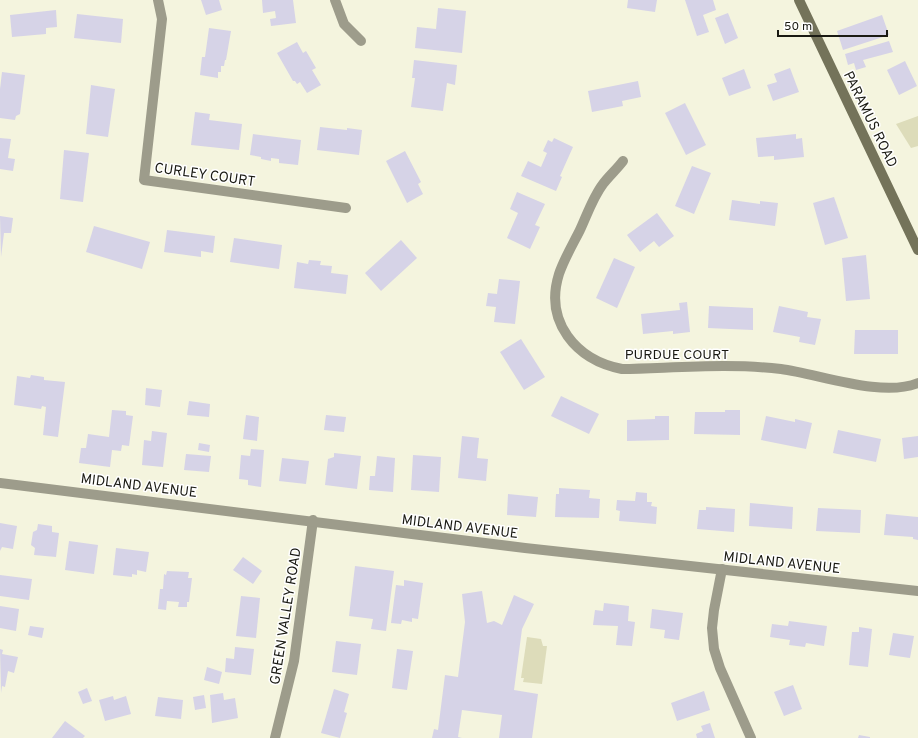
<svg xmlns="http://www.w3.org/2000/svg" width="918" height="738" font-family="Overpass,sans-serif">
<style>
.green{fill:#dddcba}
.building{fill:#d6d3e7}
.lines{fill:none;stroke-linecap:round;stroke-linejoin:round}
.minor{stroke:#9d9c8b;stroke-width:10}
.tertiary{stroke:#9d9c8b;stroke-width:10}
.secondary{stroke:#74735a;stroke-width:10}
.labels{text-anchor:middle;stroke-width:3;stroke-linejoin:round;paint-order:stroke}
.street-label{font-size:14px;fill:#1a1a13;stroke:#fff}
</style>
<rect width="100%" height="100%" fill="#f4f4de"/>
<!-- green -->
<g class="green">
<polygon points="918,116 918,146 911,148 896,124"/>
<polygon points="527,637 541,639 543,646 547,646 542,684 523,682 524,678 521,678"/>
</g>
<!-- building -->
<g class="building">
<polygon points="201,0 219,0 222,10 206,15"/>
<polygon points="262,0 293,0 296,23 271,26 270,19 276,18 275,11 263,13"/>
<polygon points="628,0 657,0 655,12 627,8"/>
<polygon points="685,0 713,0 716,10 703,15 709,32 697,36"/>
<polygon points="438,8 466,11 462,53 415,48 417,27 436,29"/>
<polygon points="56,10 57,27 46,28 46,34 12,37 10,15"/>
<polygon points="728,13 738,38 725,44 715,18"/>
<polygon points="77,14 123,19 121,43 74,38"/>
<polygon points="882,15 889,35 843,50 837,31"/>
<polygon points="209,28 231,31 226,60 225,60 224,66 221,66 221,72 218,72 218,78 200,75 202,57 205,57"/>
<polygon points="889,41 893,52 863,60 866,67 856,70 854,63 848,65 845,54"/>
<polygon points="297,42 303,53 306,51 316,68 312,70 321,85 307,93 300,82 297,84 295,81 293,81 277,53"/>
<polygon points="414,60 457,65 455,85 447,83 443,111 411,107 415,78 412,78"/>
<polygon points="905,61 917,86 899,95 887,70"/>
<polygon points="790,68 799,92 773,101 767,85 777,82 774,74"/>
<polygon points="744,69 751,88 729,96 722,78"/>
<polygon points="2,72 25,75 20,114 16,116 15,120 0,118 0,89"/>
<polygon points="638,81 641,97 622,101 623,106 592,112 588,91"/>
<polygon points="91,85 115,89 108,137 86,134"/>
<polygon points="685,103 706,145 686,155 665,113"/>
<polygon points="195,112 210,114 209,120 242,124 239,150 191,145"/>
<polygon points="320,127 347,130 347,128 362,130 359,155 317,150"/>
<polygon points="253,134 301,140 298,165 279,163 279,159 271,158 271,161 261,159 261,157 250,155"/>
<polygon points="796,134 796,139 802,138 804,157 774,160 774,156 758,157 756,138"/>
<polygon points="0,138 11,139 8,158 15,159 13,171 0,169"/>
<polygon points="554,138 573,147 560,176 562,177 556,191 521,176 528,161 541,167 547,153 543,151 548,140 552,142"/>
<polygon points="64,150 89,153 83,202 60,199"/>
<polygon points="405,151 421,182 418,184 423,194 407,203 386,161"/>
<polygon points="692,166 711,173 694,214 675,206"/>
<polygon points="517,192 545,204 535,225 540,227 530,249 507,238 518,213 510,209"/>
<polygon points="834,197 848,238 825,245 813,203"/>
<polygon points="732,200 760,204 760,201 778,203 775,226 729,220"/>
<polygon points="657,213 674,236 659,247 654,241 640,252 627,235"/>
<polygon points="0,216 13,218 11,233 4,233 1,257"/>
<polygon points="94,226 150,242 142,269 86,252"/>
<polygon points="167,230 215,236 213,253 201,251 201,257 164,252"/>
<polygon points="234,238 282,245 279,269 230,262"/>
<polygon points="401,240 417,258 381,291 365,273"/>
<polygon points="866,255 870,299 846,301 842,258"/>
<polygon points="614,258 635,267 617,308 596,298"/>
<polygon points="309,260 321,261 320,265 332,266 331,273 348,275 346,294 294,288 297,262 308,264"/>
<polygon points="499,279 520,281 515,324 494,322 496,307 486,306 488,293 497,294"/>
<polygon points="687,302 690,332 673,334 673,331 643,334 641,314 680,310 679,303"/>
<polygon points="709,306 753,308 753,330 708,328"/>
<polygon points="779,306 808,312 807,317 821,319 815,345 799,342 800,337 773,332"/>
<polygon points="855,330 898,330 898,354 854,354"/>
<polygon points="521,339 545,377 524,390 500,352"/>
<polygon points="31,375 44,377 44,380 65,382 58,437 43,435 46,407 42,406 41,409 14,405 17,376 30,378"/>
<polygon points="146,388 162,390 160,407 145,405"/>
<polygon points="561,396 599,414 589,434 551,416"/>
<polygon points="189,401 210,404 209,417 187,415"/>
<polygon points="112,410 126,411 126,415 133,416 129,446 122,445 121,451 112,450 110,467 79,463 81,448 86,448 88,434 109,437"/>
<polygon points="725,410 740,410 740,435 694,434 695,412 725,412"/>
<polygon points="246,415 259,417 257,441 243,439"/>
<polygon points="326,415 346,417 344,432 324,430"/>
<polygon points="655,416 669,416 669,440 627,441 627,420 655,419"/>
<polygon points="766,416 795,422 795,419 812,423 806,449 761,440"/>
<polygon points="838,430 881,439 876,462 833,453"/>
<polygon points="152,431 167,433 163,467 142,465 144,440 151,441"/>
<polygon points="462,436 479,438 477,458 488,459 486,481 458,478"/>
<polygon points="918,436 918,457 904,459 902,438"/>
<polygon points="199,443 210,445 209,452 198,450"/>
<polygon points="251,449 264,450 261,487 248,485 248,480 239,479 241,455 250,456"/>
<polygon points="334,453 361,456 357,489 325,485 328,459 334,457"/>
<polygon points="186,454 211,456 209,472 184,470"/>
<polygon points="413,455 441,457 439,492 411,490"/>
<polygon points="377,456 395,458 393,492 369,490 370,476 375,476"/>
<polygon points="282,458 309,461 306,484 279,481"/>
<polygon points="559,488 590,490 589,498 600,499 599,518 555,517 556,494 559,494"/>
<polygon points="636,492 647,493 647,502 652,502 651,506 657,507 656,524 619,521 620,511 616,510 617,500 635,501"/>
<polygon points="508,494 538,497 536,517 507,515"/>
<polygon points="750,503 793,507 792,529 749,526"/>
<polygon points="706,507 735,509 734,532 697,529 699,510 706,510"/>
<polygon points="818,508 861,510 860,533 816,531"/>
<polygon points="886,514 918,517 918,540 913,539 913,537 884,535"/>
<polygon points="0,523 17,526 13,549 2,547 0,551"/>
<polygon points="38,524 52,526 52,532 59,533 56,557 34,555 35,548 31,545 33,532 37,530"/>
<polygon points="69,541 98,545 94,574 65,570"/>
<polygon points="116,548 149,552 146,572 137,570 137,575 132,574 132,577 113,575"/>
<polygon points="243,557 262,571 253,584 233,570"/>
<polygon points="355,566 394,571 386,631 371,629 373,619 349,616"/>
<polygon points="167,571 189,572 188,578 192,578 189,602 187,602 187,607 178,607 179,602 167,601 166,610 158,609 160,589 163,589 164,574 166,575"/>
<polygon points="0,575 32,579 29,600 0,596"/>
<polygon points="404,580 423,583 418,619 412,618 412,622 402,620 401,624 391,623 396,585 404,586"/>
<polygon points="482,591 487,623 494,621 502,625 514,595 534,604 522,629 514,690 538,694 532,738 499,738 502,715 462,710 458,737 462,738 432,738 434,729 438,730 445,675 458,677 465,622 462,594"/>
<polygon points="241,596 260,598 256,638 236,636"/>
<polygon points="604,603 629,606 628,621 635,622 632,646 616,645 618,626 593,625 595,610 603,611"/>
<polygon points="0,606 19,609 16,631 0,628"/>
<polygon points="652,609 683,613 679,640 664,638 665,630 650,628"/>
<polygon points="789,621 827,626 824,646 806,643 805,647 789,645 790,640 770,637 772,624 788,626"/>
<polygon points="30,626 44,628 42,638 28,635"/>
<polygon points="859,627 872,629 868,667 849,665 852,632 859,632"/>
<polygon points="893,633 914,636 910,658 889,655"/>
<polygon points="336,641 361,644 357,675 332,672"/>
<polygon points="235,647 254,649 251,675 225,672 226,658 234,659"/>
<polygon points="0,649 3,650 2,654 18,657 14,673 8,671 5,687 2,686 1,693"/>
<polygon points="397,649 413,651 407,690 392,688"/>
<polygon points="207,667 222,672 219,684 204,680"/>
<polygon points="793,685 802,709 784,716 774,692"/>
<polygon points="87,688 92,701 83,704 78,692"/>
<polygon points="334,689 349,694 344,712 347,713 340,738 321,733"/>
<polygon points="704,691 710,710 677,721 671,703"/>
<polygon points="223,693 224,700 235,698 238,718 212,723 210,695"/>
<polygon points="204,695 206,708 195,710 193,697"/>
<polygon points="113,696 114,700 126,696 131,714 105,721 99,700"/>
<polygon points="158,697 183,700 181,719 155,716"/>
<polygon points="65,721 85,736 83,738 52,738"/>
<polygon points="710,723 715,738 697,738 696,734 703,731 701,726"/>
<polygon points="859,735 870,737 870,738 858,738"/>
</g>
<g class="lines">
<!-- minor -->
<g class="minor">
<polyline points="158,0 162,19 144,180 346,208"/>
<polyline points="335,0 344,24 361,41"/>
<path d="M623,161c-6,8 -14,15 -20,23 -10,13 -16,31 -23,46 -7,14 -16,29 -21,44 -15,48 17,86 63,95 52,-1 108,-6 159,0 38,5 101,29 137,14"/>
<polyline points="722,569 714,610 712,628 714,649 720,668 751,738"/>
<polyline points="275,738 294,661 313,520"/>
</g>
<!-- tertiary -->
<polyline class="tertiary" points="0,483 525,548 918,591"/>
<!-- secondary -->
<polyline class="secondary" points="799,0 918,250"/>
</g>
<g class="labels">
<!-- street labels -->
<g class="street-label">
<text transform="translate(871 119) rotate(64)" y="5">PARAMUS ROAD</text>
<text transform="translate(205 174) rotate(8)" y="5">CURLEY COURT</text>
<text x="677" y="359">PURDUE COURT</text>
<text transform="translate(139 485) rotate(7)" y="5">MIDLAND AVENUE</text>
<text transform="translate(460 526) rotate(7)" y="5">MIDLAND AVENUE</text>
<text transform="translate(782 562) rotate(6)" y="5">MIDLAND AVENUE</text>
<text transform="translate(285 616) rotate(-81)" y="5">GREEN VALLEY ROAD</text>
</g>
</g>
<!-- scale -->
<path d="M778 30v6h109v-6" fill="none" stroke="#1a1a13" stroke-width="2"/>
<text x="784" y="30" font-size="12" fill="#1a1a13" stroke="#ffffff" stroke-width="3" paint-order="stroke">50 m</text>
</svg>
